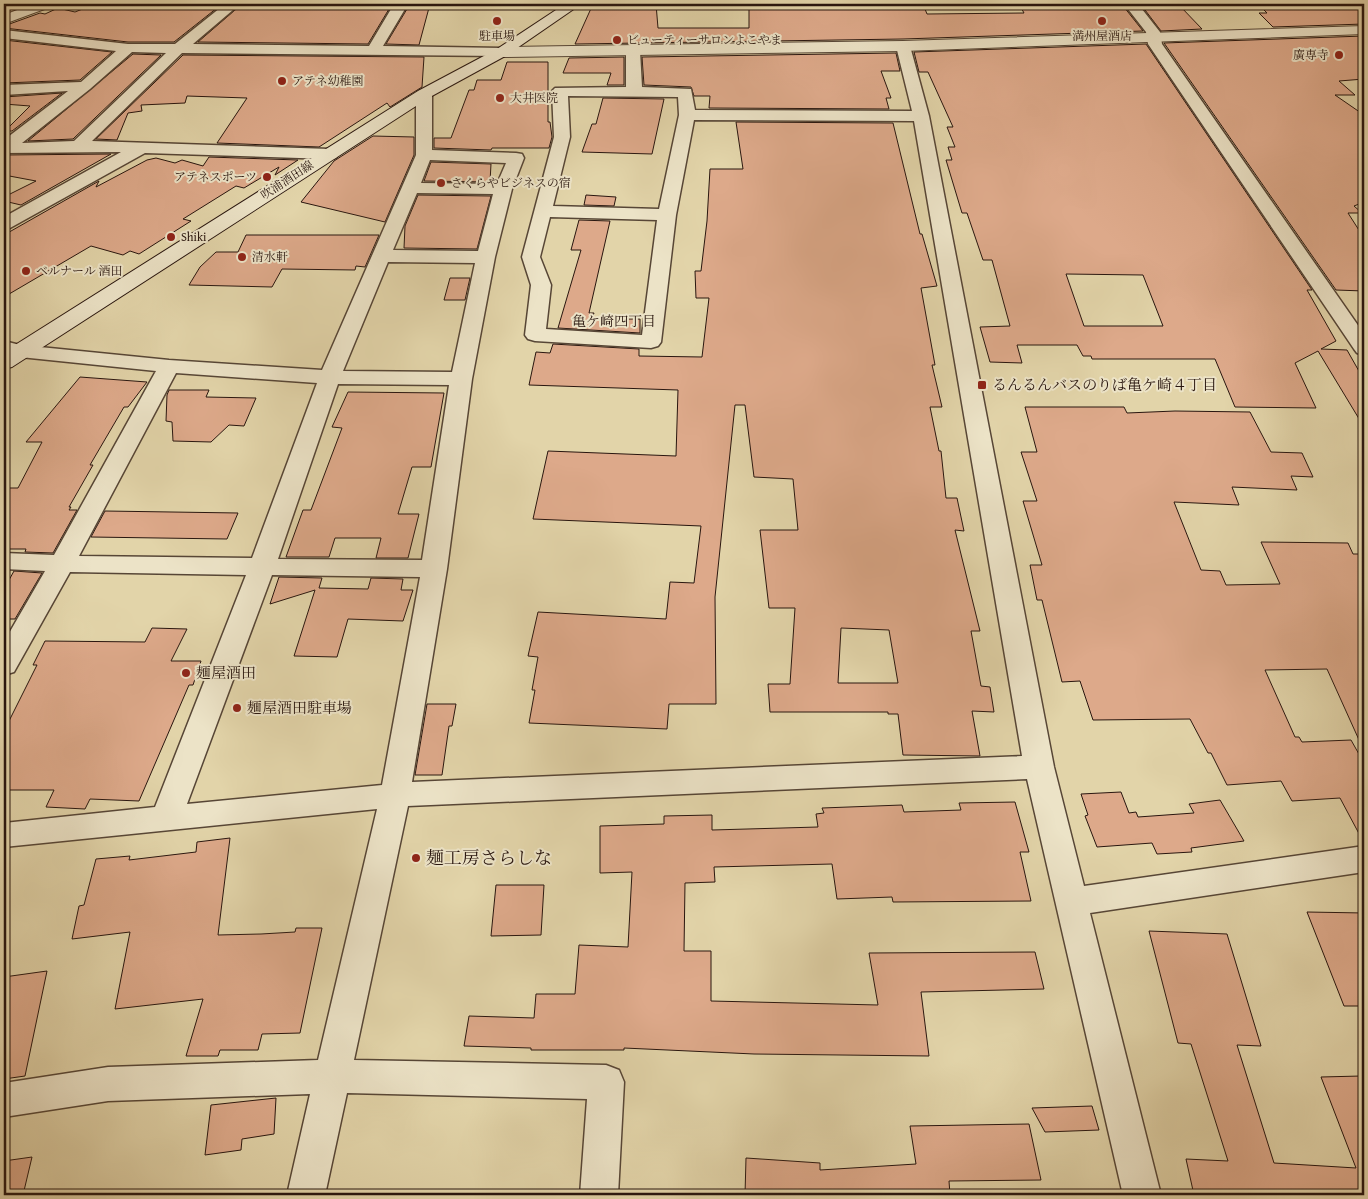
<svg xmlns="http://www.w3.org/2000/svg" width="1368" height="1199" font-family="'Gentium Book Plus','Noto Serif JP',serif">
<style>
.building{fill:#dda98a;stroke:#29160f;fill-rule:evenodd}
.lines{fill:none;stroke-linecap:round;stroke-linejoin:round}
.minor-casing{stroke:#574636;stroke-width:3}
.tertiary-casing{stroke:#574636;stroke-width:2}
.secondary-casing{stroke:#29160f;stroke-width:2}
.minor{fill:#ece3c7;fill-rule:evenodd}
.tertiary{fill:#ece3c7;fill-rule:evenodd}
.secondary{fill:#ece3c7;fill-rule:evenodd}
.poi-dot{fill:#8f2418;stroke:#ece3c7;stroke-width:2}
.labels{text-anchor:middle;stroke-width:4;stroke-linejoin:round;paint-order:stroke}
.far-poi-label{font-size:12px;fill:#29160f;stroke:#ece3c7;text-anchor:start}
.far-street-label{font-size:12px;fill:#29160f;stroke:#ece3c7}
.far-neighbourhood-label{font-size:14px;fill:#29160f;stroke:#ece3c7}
.poi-label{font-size:15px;fill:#29160f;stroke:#ece3c7;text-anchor:start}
.near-poi-label{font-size:18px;fill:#29160f;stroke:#ece3c7;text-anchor:start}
</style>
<rect width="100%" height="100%" fill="#e2d4a9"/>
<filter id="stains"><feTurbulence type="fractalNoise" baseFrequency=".004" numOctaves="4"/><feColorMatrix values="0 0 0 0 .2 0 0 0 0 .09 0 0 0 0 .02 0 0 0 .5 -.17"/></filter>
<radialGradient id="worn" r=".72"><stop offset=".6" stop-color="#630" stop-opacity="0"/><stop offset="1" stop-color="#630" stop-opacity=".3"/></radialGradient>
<!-- building -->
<g class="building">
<polygon points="95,4 222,4 174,42 128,42 4,28 4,26 40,13 45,14 58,8 75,12"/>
<polygon points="242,4 392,4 368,44 198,42"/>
<polygon points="410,4 430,4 419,45 386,44"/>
<polygon points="593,4 656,4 658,28 749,28 749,4 923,4 927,14 1024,13 1019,4 1104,4 1106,7 1124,7 1143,31 903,39 575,44"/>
<polygon points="1258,4 1364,4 1364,24 1273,27 1259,13 1267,13"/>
<polygon points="1142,6 1180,6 1202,29 1161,31"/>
<polygon points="1364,36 1364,79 1339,81 1355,95 1335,95 1364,115 1364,202 1354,206 1362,213 1348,213 1364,238 1364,291 1336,290 1164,43"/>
<polygon points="4,40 112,52 80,80 4,83"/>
<path d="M1146,44l166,246h-5l29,51 -15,8 26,1 17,30v47l-46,-76 -23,12 21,45 -81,-1 -20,-48h-123l-1,-3h-8l-6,-11h-60l5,18 -32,-1 -10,-35 30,-1 -18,-66h-9l-16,-47h-5l-16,-53h6l-4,-13h7l-8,-20h6l-25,-55h-9l-5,-20zM1066,274l77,1 20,51h-79z"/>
<polygon points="896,53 900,71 881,71 891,98 886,98 889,109 709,108 710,96 694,96 691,87 644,85 642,57"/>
<polygon points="133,54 161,55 73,139 28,141"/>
<polygon points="183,55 424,57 422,87 390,107 387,103 319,147 217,143 247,98 187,96 185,103 141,105 142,111 128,113 117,140 96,139"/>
<polygon points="624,57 624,85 607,85 611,73 563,73 569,58"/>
<polygon points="507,62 548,62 548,122 550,122 552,137 549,148 492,148 491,150 434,148 434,138 451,138 469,90 474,90 477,80 501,80"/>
<polygon points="62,93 12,131 5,131 30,106 4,104 4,97"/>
<polygon points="603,98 664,99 652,154 582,152 592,124 596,124"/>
<path d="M736,122l157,1 27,111h2l15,52 -16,2 14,77h-3l10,42h-12l9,44h2l5,47h11l7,33 -9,-1 25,101h-9l10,55 9,1 4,25 -22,-1 8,45 -77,-1 -5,-41h-10v-2h-118l-2,-28h22l5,-76h-26l-9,-78h38l-5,-51 -39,-2 -9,-72h-10l-20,192 1,107h-47l-2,25 -138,-6 6,-33h-3l6,-33 -10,-1 10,-44 128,7 4,-37 24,1 7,-57 -168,-7 15,-68 128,5 2,-66 -149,-5 7,-33 14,1 3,-9 86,5v7l63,1 7,-59h-13l-1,-27h6l6,-50 3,-52h33zM841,628l48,2 9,53h-60z"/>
<polygon points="373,136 414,137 414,155 385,222 301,202 334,161"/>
<polygon points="111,154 21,205 4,201 4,197 36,181 4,175 4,155"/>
<polygon points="209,157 298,160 275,175 279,167 244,188 236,186 183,219 191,221 139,254 130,251 123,255 91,246 4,297 4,235 99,181 96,187 147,160 156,158 175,163 182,160 203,166"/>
<polygon points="431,162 491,164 490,182 424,181"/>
<polygon points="418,195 491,196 477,249 404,248 405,226"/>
<polygon points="586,195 616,197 614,206 584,205"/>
<polygon points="579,220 610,221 589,313 594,313 592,319 640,319 640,333 558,328 581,250 571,250"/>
<polygon points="246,235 379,235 365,267 356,266 355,270 282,269 272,287 189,285 200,267 216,252 238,252"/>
<polygon points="450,278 470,278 465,300 444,300"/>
<polygon points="80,377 147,382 128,407 124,407 90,465 93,465 69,507 71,507 69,510 77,510 53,553 25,552 26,549 4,549 4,488 18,488 42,442 26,442"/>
<polygon points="169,390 209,390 206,397 256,398 244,426 229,425 211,442 173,441 172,422 166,421 167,395"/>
<polygon points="348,392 444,393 431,467 412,467 398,514 419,514 408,558 376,558 381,538 335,538 329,557 286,557 303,510 311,510 342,428 332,427"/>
<polygon points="1025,407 1124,407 1127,413 1175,411 1250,412 1271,452 1302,453 1313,477 1291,476 1297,490 1232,487 1239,505 1174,502 1201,570 1220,571 1226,585 1280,584 1261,542 1348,543 1353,554 1364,554 1364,751 1327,669 1265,670 1295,737 1299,737 1302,742 1351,740 1364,763 1364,843 1340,798 1292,801 1281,781 1227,785 1211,753 1208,753 1190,719 1093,720 1080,681 1062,682 1042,600 1037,600 1030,565 1042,565 1023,501 1037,501 1021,452 1037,452"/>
<polygon points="105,511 238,513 227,539 91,537"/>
<polygon points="14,571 42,573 15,619 4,619 4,589"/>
<polygon points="279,577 322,578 319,588 368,589 371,578 403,579 401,590 413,590 403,621 348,619 337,657 294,656 315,590 270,604"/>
<polygon points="152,628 187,629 171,661 201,661 193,685 189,685 139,801 90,799 85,809 46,807 54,790 4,790 4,731 37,665 33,665 45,641 145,642"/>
<polygon points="427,704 456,704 452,726 449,726 442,775 415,775"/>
<polygon points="1121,792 1129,813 1136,812 1138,817 1194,813 1189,804 1220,800 1244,841 1191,848 1192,852 1157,854 1152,843 1097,847 1085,816 1088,815 1081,794"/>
<polygon points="1015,802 1029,852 1020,852 1031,901 893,902 892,897 837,899 832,864 714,867 715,882 685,883 684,951 711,951 711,1001 878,1005 869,953 1035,952 1044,989 921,992 929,1056 754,1054 624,1048 624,1050 531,1050 531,1048 464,1046 469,1016 534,1018 536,994 575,994 579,945 628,947 632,872 600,873 600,826 664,824 664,816 712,815 712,830 818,827 816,814 824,813 822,808 902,805 904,812 961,810 959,803"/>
<polygon points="230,838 218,935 261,934 295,932 296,928 322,928 300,1033 262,1034 258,1050 220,1050 218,1056 186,1056 203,999 115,1009 130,932 72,939 79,906 84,905 96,859 130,856 129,860 196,852 197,842"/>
<polygon points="496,885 544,885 541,935 491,936"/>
<polygon points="1307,912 1364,913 1364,1006 1344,1006"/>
<polygon points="1149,931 1227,934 1261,1046 1237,1045 1274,1163 1356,1168 1321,1077 1361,1076 1364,1086 1364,1195 1194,1195 1186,1159 1228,1161 1191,1044 1178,1043"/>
<polygon points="47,971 25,1076 4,1079 4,977"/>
<polygon points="276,1098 274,1134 242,1139 241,1150 205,1155 211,1105"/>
<polygon points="1092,1106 1099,1130 1045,1132 1032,1108"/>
<polygon points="1029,1124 1041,1180 949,1181 950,1195 745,1195 746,1158 820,1163 820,1170 916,1164 910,1126"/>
<polygon points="32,1157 23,1195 4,1195 4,1161"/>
</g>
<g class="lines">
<defs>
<g id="minor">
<path d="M225,4h15l-47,40 176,2 25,-42h14l-25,42 119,2 7,4 -7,4 -320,-3 -90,88 238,8 6,1 2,4 -2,4 -6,1 -185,-6 -135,75 -6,1v-12l117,-65 -117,1v-13l64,-49 -64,4v-10l77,-3 35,-31 -112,-13v-8l124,14h47zM132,52l34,1 -92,88 -52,2 68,-54z"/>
<polygon points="1124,4 1138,4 1160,32 1162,44 1364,334 1364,355 1357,353 1354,349 1148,44 1146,32"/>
<path d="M903,42l7,4 19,70 125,651 30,119 280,-40v26l-274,41 71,282h-38l-96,-416 -619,27 -54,254 252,5 13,5 5,12 -6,113h-38l7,-96 -240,-6 -22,102h-38l23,-101 -202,7 -104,16v-34l104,-16 210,-7 59,-251 -373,38v-24l151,-16 91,-232 -176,-3 -56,100 -10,3v-33l41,-71 -41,-2v-16l50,2 102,-184 -136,-14 -16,-4v-12l16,4 149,15 153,10 94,-215v-61l3,-3 5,-2 8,5v56l84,3 6,1 2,4 -12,31 -17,68 -23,122 -25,190 -35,213 610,-26 -108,-635 -220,-1 -18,95 -15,127 -3,4 -7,2 -116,-7 -7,-2 -3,-4 6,-50 -9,-28 32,-120 -2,-46 3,-3 71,-1v-36l7,-4 7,4 2,36 49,2 4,21 217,1 -16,-65zM568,96l110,1 1,18 -20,94 -106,-3 17,-69zM430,160l76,3 -9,21 -76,-1zM417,193l76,1 -15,57 -85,-1zM550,217l107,3 -15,115 -96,-6 5,-44 -11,-28zM388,262l87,1 -23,109 -109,-1zM176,373l141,10 -65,175 -173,-2zM338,384l111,1 -27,175 -144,-1zM272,575l148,2 -38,208 -195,19z"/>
</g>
<g id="tertiary">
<polygon points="33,4 52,4 50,7 4,24 4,15"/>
<polygon points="1364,26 1364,34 903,51 502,57 494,52 502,47 903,41"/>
</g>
<polygon id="secondary" points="565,4 581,4 507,55 430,97 12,367 4,369 4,352 418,91 497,49"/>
</defs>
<!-- minor casing -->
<use href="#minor" class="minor-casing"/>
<!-- tertiary casing -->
<use href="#tertiary" class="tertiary-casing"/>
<!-- secondary casing -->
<use href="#secondary" class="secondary-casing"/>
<!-- minor -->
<use href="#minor" class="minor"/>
<!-- tertiary -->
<use href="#tertiary" class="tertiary"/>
<!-- secondary -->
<use href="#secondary" class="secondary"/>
</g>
<!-- markers -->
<g class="poi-dot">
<circle cx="497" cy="21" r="5"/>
<circle cx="1102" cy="21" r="5"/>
<circle cx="617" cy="40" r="5"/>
<circle cx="1339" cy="55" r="5"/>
<circle cx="282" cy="81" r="5"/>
<circle cx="500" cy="98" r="5"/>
<circle cx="267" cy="177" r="5"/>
<circle cx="441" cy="183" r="5"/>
<circle cx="171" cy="237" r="5"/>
<circle cx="242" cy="257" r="5"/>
<circle cx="26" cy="271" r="5"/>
<rect x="977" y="380" width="10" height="10" rx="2.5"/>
<circle cx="186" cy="673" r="5"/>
<circle cx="237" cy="708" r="5"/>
<circle cx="416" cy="858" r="5"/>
</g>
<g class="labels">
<!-- far-poi labels -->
<g class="far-poi-label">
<text x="497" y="40" text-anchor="middle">駐車場</text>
<text x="1102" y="40" text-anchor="middle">満州屋酒店</text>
<text x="627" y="44">ビューティーサロンよこやま</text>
<text x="1329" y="59" text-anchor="end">廣専寺</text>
<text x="292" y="85">アテネ幼稚園</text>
<text x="510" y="102">大井医院</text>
<text x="257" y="181" text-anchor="end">アテネスポーツ</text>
<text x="451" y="187">さくらやビジネスの宿</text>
<text x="181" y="241">Shiki</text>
<text x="252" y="261">清水軒</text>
<text x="36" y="275">ベルナール 酒田</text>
</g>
<!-- far-street labels -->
<g class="far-street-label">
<text transform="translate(287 180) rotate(-33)" y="4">吹浦酒田線</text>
</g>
<!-- far-neighbourhood labels -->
<g class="far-neighbourhood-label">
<text x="614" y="326">亀ケ崎四丁目</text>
</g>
<!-- poi labels -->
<g class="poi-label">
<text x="992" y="390">るんるんバスのりば亀ケ崎４丁目</text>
<text x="196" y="678">麺屋酒田</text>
<text x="247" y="713">麺屋酒田駐車場</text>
</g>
<!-- near-poi labels -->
<g class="near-poi-label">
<text x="426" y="864">麺工房さらしな</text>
</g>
</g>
<!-- margin -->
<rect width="1368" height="1199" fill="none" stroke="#e2d4a9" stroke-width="20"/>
<rect x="5" y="5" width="1358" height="1189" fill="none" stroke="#29160f" stroke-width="2.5"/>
<rect x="10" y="10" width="1348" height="1179" fill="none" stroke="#29160f"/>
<rect width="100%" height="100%" filter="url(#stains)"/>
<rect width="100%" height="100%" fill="url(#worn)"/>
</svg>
